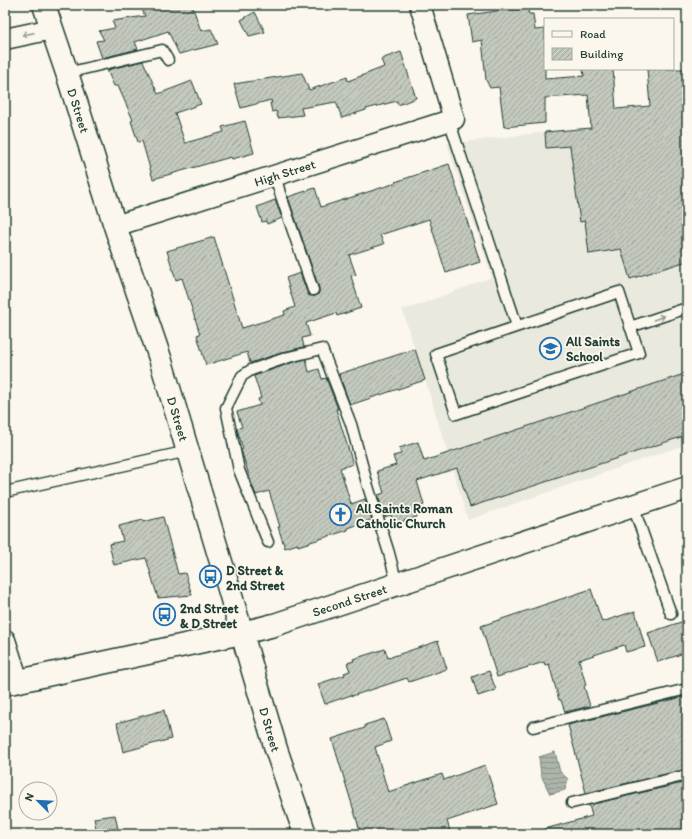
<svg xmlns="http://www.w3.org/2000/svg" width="692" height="839" font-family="Itim,sans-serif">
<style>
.built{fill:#eae9de}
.water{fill:url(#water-rules);stroke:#74847b}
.building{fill:url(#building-hatch);stroke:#1f3d34}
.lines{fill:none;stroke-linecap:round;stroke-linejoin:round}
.lane-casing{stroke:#1f3d34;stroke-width:13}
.street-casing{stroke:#1f3d34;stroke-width:23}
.secondary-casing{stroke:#1f3d34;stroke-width:25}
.lane{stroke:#fbf7ec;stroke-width:10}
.street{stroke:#fbf7ec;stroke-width:20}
.secondary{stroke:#fbf7ec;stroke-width:22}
.oneway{stroke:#8d9a90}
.labels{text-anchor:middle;stroke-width:3.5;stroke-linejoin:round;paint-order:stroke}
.street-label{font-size:13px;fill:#1f3d34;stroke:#fbf7ec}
.poi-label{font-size:13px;font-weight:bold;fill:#1f3d34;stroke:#fbf7ec;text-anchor:start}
</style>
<defs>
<pattern id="water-rules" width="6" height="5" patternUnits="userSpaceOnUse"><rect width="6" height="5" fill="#adb4aa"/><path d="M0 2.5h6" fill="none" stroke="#8c948b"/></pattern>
<pattern id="building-hatch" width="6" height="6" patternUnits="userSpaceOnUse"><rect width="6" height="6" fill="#c4c9be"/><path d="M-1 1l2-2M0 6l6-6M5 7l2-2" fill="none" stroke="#9fa49b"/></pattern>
</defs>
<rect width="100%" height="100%" fill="#fbf7ec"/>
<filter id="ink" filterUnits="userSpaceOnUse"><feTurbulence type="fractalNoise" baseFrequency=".025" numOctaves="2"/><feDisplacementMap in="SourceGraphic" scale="8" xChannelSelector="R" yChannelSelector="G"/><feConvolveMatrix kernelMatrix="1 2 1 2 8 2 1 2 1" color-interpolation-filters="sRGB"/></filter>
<g filter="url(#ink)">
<!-- built -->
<polygon class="built" points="545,132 687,134 687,444 468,520 427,386 402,309 413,307 492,277 447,144"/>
<!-- water -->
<polygon class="water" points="555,752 560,772 568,779 565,790 550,794 541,775 539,757"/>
<!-- building -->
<g class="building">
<polygon points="140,5 192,5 201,31 211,29 218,44 179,54 168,31 135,42 138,49 102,58 96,41 104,40 99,31 115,28 112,21 145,16"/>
<polygon points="527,8 529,14 533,14 535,30 545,29 545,79 584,76 583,69 613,69 616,109 650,106 647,69 687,69 687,261 630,279 621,249 589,254 585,221 580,222 570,146 546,148 545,132 591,128 588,95 545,98 545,123 504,127 499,87 490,88 486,80 482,40 472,42 468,15 512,9 512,10"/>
<polygon points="255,12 265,32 249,36 241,20"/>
<polygon points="401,52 416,98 398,105 397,101 366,109 366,110 342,118 336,102 301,108 303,115 278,118 276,111 272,112 270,103 272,103 271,100 241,108 234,84 302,73 309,90 347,77 348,81 384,67 381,59"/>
<polygon points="143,61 158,94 192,81 201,104 175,113 185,143 224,132 222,127 245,121 254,153 232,159 231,157 153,179 142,141 138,142 131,121 133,120 118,86 114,86 107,70"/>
<polygon points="449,164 480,262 446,273 429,219 380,235 384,244 349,255 356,275 351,276 361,308 337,316 336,313 306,323 310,336 302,338 304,347 287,351 250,363 247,352 206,365 197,335 200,334 182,278 176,280 167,251 214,237 242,328 285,315 284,311 295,307 286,278 300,273 308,295 311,296 315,296 318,295 319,292 319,288 288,197 315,188 321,207 396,183 395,182"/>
<polygon points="275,200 282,218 267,224 266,221 262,222 257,207"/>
<polygon points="415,349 425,380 350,405 339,374"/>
<polygon points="306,359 309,372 319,369 322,379 326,378 338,409 336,409 353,464 340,468 351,504 365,499 372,520 348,528 348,530 298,546 298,544 285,548 278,527 280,527 269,491 256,495 252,485 242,453 241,450 243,449 237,429 242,427 237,412 260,405 258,399 261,398 254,376 291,363"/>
<polygon points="687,373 687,435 470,507 457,468 417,481 424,505 414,509 417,517 394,524 391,515 384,517 378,495 384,493 377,471 396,465 393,456 401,454 399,448 418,442 424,461"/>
<polygon points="163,517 178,574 185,573 192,595 158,598 146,558 114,565 109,544 123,541 119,526 143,520 143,522"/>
<polygon points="591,589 602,622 635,611 645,647 626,652 624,645 579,660 586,685 584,686 590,706 565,712 561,700 559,700 549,664 545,665 544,662 497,677 481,626"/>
<polygon points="687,620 687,652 658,662 648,633"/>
<polygon points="438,641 447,669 409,682 407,678 352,696 351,695 325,704 318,684 345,675 344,673 350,671 347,663 354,661 353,659 385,649 388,658"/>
<polygon points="489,671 496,690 478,696 472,677"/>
<polygon points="687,696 687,769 586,793 568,725"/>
<polygon points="164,710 171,739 123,752 117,723"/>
<polygon points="384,719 391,741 375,747 388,792 442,774 444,780 485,765 498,804 447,821 451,834 361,834 332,739 365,728 365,725"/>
<polygon points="687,782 687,834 546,834 545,829 592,816 589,805"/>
<polygon points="115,815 119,834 97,834 94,818"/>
</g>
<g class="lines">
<defs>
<g id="lane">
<polyline points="67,73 162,50 168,60"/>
<polyline points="449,120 517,326"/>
<polyline points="275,175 280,193 313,290"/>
<polygon points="619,292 639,353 456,414 436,354"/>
<polyline points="630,327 687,308"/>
<polyline points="5,492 188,451"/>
<polyline points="633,506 671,614"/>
<polyline points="268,542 239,470 226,408 242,376 251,370 289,357 322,349 351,424 367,483 389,553 397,584"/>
<polyline points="533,727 687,689"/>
<polyline points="572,803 687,775"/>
</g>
<g id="street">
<polyline points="5,39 52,29"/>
<path id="s1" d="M115,226l339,-107 -34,-114"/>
<polyline points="5,640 18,681"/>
</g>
<g id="secondary">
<path id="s2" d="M44,5l8,24 15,44 48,153 45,132 64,214 31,106 21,71 29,85"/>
<path id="s3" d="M5,684l203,-44 34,-7 32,-8 413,-137"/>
</g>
</defs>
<!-- lane casing -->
<use href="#lane" class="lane-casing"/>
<!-- street casing -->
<use href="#street" class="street-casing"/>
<!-- secondary casing -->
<use href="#secondary" class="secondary-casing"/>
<!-- lane -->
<use href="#lane" class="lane"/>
<!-- street -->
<use href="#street" class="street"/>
<!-- secondary -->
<use href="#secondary" class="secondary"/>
</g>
<!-- one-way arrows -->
<defs><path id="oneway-shaft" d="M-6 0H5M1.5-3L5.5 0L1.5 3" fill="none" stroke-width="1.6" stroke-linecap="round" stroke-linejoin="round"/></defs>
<g class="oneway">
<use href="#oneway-shaft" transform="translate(28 34) rotate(168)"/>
<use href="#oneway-shaft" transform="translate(659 318) rotate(-19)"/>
</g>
</g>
<!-- icons -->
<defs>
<symbol id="school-ring" viewBox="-11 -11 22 22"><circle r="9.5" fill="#fbf7ec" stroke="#1f6fb2" stroke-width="1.5"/><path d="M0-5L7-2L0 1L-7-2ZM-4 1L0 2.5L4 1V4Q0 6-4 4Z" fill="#1f6fb2"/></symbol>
<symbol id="church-ring" viewBox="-11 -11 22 22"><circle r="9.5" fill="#fbf7ec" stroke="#1f6fb2" stroke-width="1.5"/><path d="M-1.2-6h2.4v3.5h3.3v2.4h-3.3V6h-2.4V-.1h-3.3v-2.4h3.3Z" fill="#1f6fb2"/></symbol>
<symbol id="bus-ring" viewBox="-11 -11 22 22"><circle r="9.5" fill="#fbf7ec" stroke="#1f6fb2" stroke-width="1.5"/><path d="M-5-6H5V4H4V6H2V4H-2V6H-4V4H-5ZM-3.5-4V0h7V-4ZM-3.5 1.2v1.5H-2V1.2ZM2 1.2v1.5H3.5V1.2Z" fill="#1f6fb2"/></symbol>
</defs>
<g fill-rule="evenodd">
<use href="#school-ring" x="538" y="336" width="25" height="25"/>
<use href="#church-ring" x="328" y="502" width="25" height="25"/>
<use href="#bus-ring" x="198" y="564" width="25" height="25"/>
<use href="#bus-ring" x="152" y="602" width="25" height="25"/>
</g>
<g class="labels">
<!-- street labels -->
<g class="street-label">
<text dy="5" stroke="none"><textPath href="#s2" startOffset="111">D Street</textPath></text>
<text dy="5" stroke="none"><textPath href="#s1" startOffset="178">High Street</textPath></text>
<text dy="5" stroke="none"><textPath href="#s2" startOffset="435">D Street</textPath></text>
<text dy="5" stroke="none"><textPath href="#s3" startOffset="355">Second Street</textPath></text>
<text dy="5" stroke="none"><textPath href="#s2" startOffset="759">D Street</textPath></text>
</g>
<!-- poi labels -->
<g class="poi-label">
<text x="566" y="346">All Saints<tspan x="566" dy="15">School</tspan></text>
<text x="356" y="513">All Saints Roman<tspan x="356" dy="15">Catholic Church</tspan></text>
<text x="226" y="575">D Street &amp;<tspan x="226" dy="15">2nd Street</tspan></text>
<text x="180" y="613">2nd Street<tspan x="180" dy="15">&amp; D Street</tspan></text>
</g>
</g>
<!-- margin -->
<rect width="692" height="839" fill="none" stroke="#fbf7ec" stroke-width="20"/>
<rect x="10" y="10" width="672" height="819" fill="none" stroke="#1f3d34" stroke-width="1.5" filter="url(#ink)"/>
<!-- legend -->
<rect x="544" y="18" width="130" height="52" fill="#fbf7ec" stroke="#a3ada2"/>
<rect x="552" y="31" width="20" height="6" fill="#fbf7ec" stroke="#a3ada2"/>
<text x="580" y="38" font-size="12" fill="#1f3d34">Road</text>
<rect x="552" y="48" width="20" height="12" fill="url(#building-hatch)" stroke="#a3ada2"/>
<text x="580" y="58" font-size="12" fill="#1f3d34">Building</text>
<!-- north arrow -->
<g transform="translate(38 801) rotate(294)"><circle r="19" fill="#fbf7ec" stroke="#a3ada2"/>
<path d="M0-3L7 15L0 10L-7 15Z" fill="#1f6fb2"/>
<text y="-6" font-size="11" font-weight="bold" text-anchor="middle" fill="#1f3d34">N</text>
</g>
</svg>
